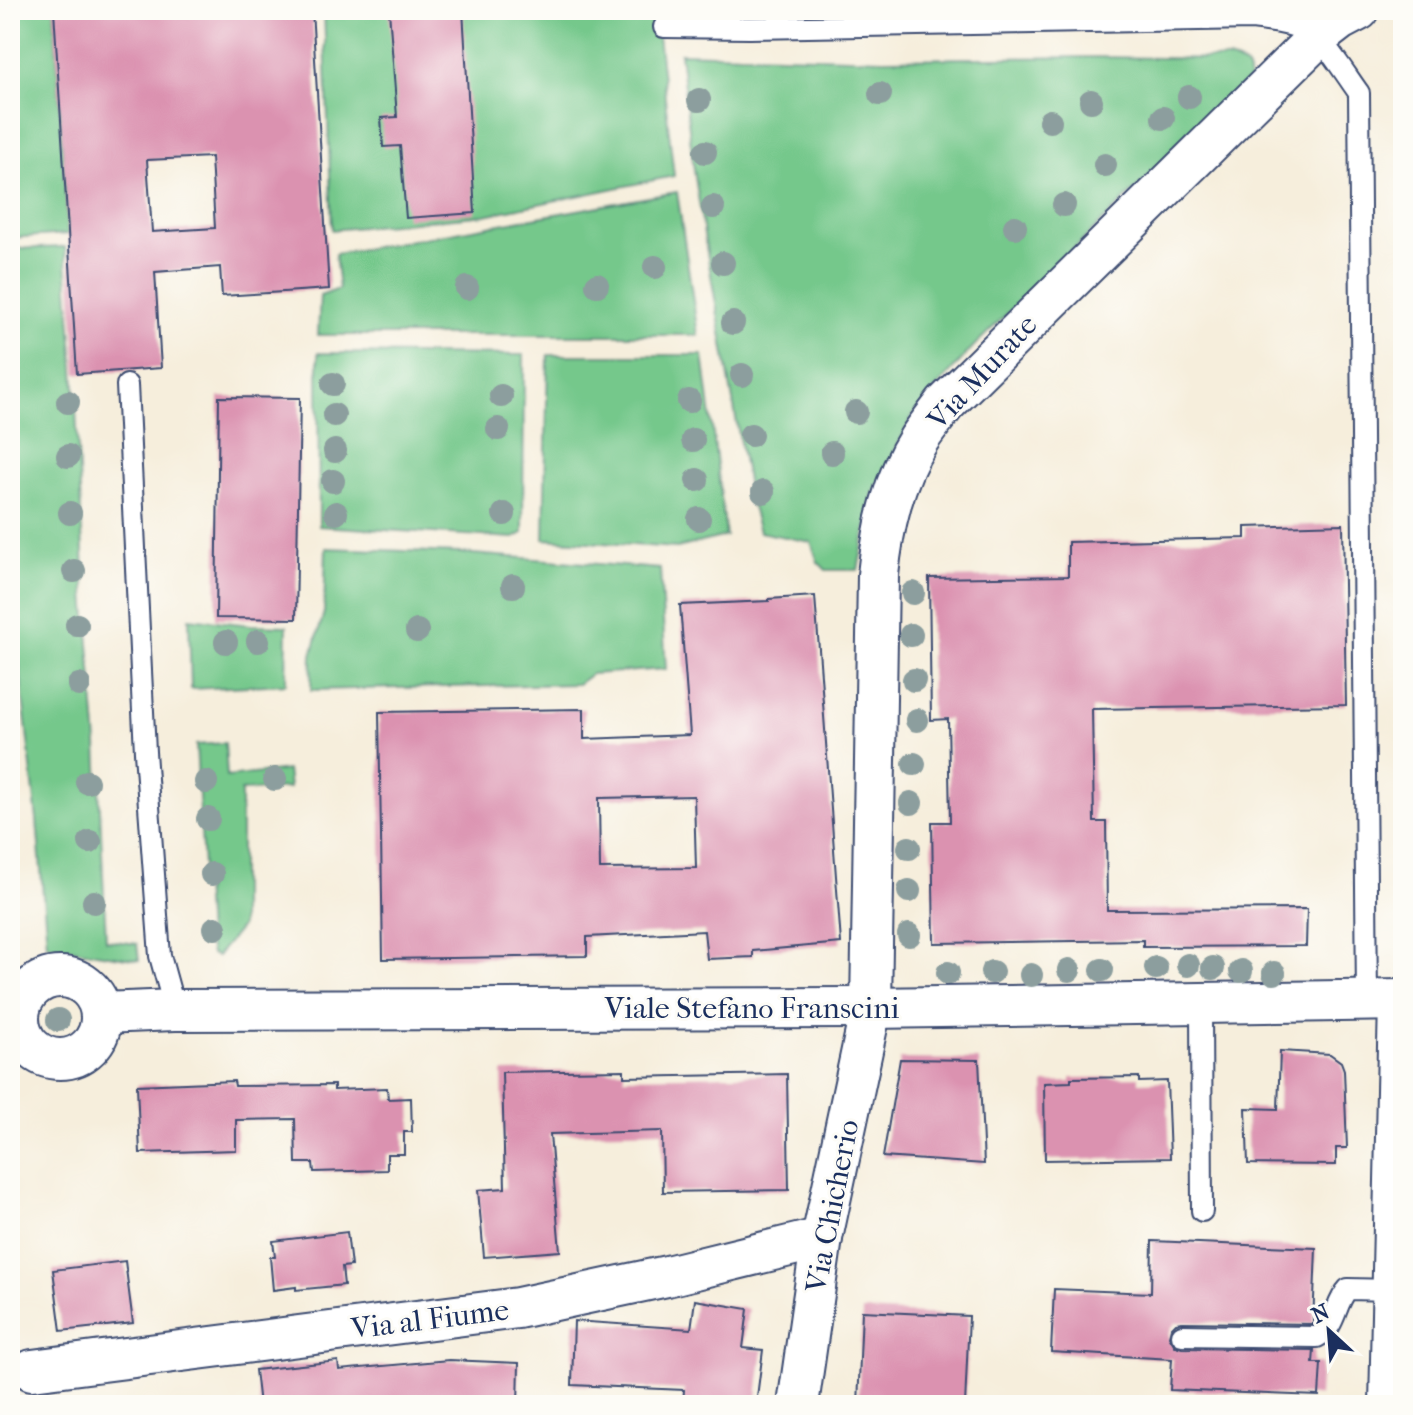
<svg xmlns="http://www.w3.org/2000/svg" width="1413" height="1415" font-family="'IM FELL French Canon',serif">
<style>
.green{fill:#75c88b;stroke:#487c74;stroke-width:2}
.building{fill:#db92b0;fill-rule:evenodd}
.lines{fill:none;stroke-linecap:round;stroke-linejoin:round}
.service-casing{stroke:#3c4c71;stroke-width:24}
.minor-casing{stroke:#3c4c71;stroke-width:44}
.service{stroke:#fff;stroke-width:20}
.minor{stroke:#fff;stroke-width:40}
.tree{fill:#8c9e9e}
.labels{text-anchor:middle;stroke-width:6;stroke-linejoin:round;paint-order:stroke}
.street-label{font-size:30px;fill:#1b2f5e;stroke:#fdfcf7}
</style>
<rect width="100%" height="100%" fill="#fdfcf7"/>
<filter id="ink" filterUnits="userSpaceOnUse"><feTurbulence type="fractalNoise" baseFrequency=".0125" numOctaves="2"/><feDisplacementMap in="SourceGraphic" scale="16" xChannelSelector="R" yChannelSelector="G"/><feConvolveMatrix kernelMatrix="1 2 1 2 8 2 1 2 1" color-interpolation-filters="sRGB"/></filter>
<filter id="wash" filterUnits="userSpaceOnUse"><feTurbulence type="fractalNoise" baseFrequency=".006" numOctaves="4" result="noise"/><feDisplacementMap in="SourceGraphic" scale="32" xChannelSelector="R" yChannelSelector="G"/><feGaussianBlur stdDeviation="1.8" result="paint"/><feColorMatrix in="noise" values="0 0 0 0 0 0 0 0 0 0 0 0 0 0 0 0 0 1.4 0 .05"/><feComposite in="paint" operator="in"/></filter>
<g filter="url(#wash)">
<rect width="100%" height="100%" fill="#f6eedc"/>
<!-- green -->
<g class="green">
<polygon points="10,10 54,10 68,234 10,238"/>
<polygon points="324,10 655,10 674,176 485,215 332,230"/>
<path d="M680,53l203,6 212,-2 133,2c11,3 23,6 21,20l-276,268 -59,66 -41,81 -15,76h-32l-8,-8 -7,-20 -52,-10 -8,-28 -46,-263 -11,-71z"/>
<polygon points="677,192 698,335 318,335 320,296 339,289 335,254"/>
<polygon points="65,247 74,368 85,593 97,744 106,940 137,944 139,960 47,945 37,820 10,582 10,249"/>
<polygon points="318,353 524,355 523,533 514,538 319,526"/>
<polygon points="548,355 703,355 726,536 677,548 544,539"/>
<polygon points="326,548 460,553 660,569 666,669 591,674 577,684 311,690 312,655 324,612"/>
<polygon points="189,618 251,625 287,626 286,684 191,689"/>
<polygon points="225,743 227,777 287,770 289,788 241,791 241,927 217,956 211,954 207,936 196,745"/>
</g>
<g id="blocks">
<!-- building -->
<g class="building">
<path d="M54,10h258l17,279 -107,7 -2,-29 -65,5 6,96 -84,6zM211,157l4,71 -63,4 -5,-72z"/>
<polygon points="389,10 463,10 475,213 406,218 400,146 383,147 381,118 397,117"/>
<polygon points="219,397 300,398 296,619 216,618"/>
<polygon points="1343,524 1346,705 1092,709 1094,822 1106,822 1107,910 1307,909 1306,946 1143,947 1143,940 934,943 932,822 950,822 948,719 931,720 929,578 1068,576 1068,542 1245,538 1245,527"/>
<path d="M815,596l26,347 -88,8v6l-46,2 -3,-28 -117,6v19l-204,3 -4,-247 205,-3v30l106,-4 -10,-130 89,-4v-2zM694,796l2,72 -96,1 -1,-71z"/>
<polygon points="1280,1051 1330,1054 1341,1062 1344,1070 1347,1148 1336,1148 1336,1165 1248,1164 1246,1108 1278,1109"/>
<polygon points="900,1059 979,1060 984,1164 883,1157"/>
<polygon points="624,1070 624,1077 787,1074 789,1190 663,1192 662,1131 550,1134 560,1251 484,1257 478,1190 505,1188 502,1072"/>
<polygon points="1139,1077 1139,1082 1167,1081 1170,1158 1045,1160 1044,1083 1071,1082 1071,1078"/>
<polygon points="234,1081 235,1086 334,1085 334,1090 387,1088 388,1099 411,1098 412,1132 404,1132 404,1154 387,1154 387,1170 314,1172 313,1163 296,1163 295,1119 236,1120 236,1150 140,1153 137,1085"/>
<polygon points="347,1232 351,1266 342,1267 344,1285 296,1290 296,1287 273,1290 270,1257 275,1257 273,1241"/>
<polygon points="1152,1241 1316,1248 1313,1324 1182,1322 1176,1323 1171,1328 1169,1336 1175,1346 1182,1348 1314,1350 1313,1363 1321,1363 1319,1396 1170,1390 1172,1359 1051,1352 1054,1289 1151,1293"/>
<polygon points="125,1261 133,1323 61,1331 53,1270"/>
<polygon points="695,1300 748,1309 743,1348 763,1350 756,1405 683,1405 684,1390 572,1385 574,1321 691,1329"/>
<polygon points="862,1311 969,1316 965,1405 858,1405"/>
<polygon points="449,1360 519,1363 518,1405 259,1405 255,1370 338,1361 339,1370"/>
</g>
</g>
</g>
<g filter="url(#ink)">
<use href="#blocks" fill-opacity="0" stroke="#3c4c71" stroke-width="2"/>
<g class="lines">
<defs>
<g id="service">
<path d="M664,27l86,1 503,-9c21,3 45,5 63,17 10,7 34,45 43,57l8,908"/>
<polyline points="127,385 145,752 160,956 175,1010"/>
<polyline points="1201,1004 1202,1211"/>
<path d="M1182,1335l135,2c20,-10 17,-33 31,-48l45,1"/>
</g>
<g id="minor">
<circle cx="60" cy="1018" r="41"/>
<polyline points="102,1013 175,1010 871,1008 1403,1000"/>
<polyline points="32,1370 518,1308 667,1276 822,1238"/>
<path d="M798,1405l24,-167 49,-230 7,-433c5,-48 15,-95 41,-136 8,-12 17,-23 26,-35l373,-367 22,-17 19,-10"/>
<polyline points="1390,1405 1399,1001"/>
</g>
</defs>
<!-- service casing -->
<use href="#service" class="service-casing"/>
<!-- minor casing -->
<use href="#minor" class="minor-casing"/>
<!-- service -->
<use href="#service" class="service"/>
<!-- minor -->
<use href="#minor" class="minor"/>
</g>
<!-- trees -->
<g class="tree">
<circle cx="880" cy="94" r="12"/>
<circle cx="1189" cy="97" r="12"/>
<circle cx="699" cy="100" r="12"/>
<circle cx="1091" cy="101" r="12"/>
<circle cx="1163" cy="118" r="12"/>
<circle cx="1050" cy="121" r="12"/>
<circle cx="705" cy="152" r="12"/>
<circle cx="1105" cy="165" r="12"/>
<circle cx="1064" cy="205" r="12"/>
<circle cx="713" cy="207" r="12"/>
<circle cx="1015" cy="227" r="12"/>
<circle cx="723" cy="263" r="12"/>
<circle cx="655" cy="267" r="12"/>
<circle cx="597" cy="285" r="12"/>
<circle cx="467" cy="288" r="12"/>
<circle cx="733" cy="323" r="12"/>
<circle cx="742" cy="375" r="12"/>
<circle cx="333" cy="384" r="12"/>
<circle cx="501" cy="396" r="12"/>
<circle cx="689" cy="401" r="12"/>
<circle cx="68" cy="402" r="12"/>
<circle cx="856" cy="412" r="12"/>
<circle cx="334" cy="415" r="12"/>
<circle cx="498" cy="429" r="12"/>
<circle cx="751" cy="435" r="12"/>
<circle cx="693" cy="440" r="12"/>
<circle cx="335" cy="451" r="12"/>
<circle cx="832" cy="453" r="12"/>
<circle cx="68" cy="456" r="12"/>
<circle cx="697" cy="480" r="12"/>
<circle cx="333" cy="481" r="12"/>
<circle cx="763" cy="492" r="12"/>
<circle cx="70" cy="513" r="12"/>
<circle cx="336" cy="513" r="12"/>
<circle cx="504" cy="514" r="12"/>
<circle cx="699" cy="519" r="12"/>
<circle cx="74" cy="571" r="12"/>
<circle cx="513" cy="586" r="12"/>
<circle cx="913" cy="593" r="12"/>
<circle cx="77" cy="625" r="12"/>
<circle cx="417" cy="631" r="12"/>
<circle cx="911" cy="635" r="12"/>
<circle cx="258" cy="641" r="12"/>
<circle cx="226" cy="642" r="12"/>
<circle cx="914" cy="680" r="12"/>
<circle cx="79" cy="685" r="12"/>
<circle cx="917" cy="720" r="12"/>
<circle cx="914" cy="764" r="12"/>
<circle cx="275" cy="779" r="12"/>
<circle cx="87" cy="782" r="12"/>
<circle cx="206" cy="782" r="12"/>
<circle cx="911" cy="803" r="12"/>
<circle cx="208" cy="819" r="12"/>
<circle cx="90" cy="842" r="12"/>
<circle cx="909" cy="848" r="12"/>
<circle cx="212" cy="874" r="12"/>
<circle cx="909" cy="891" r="12"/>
<circle cx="94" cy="902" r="12"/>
<circle cx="215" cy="928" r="12"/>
<circle cx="909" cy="935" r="12"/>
<circle cx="1188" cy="965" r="12"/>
<circle cx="1156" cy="968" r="12"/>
<circle cx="1213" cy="968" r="12"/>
<circle cx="1069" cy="970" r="12"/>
<circle cx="1102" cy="970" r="12"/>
<circle cx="1241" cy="971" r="12"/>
<circle cx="992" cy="972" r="12"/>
<circle cx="948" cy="973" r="12"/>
<circle cx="1274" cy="973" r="12"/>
<circle cx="1031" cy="975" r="12"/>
<circle cx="58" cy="1020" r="12"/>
</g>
</g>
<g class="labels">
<!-- street labels -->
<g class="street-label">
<text transform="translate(982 372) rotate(-47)" y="10">Via Murate</text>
<text x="752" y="1018">Viale Stefano Franscini</text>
<text transform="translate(832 1206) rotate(-79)" y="10">Via Chicherio</text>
<text transform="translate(430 1319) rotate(-7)" y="10">Via al Fiume</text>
</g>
</g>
<!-- margin -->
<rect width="1413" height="1415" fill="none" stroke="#fdfcf7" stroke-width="40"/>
<!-- north arrow -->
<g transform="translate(1329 1331) rotate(334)" stroke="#fdfcf7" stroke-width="6" paint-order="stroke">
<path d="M0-6L14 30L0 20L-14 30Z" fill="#1b2f5e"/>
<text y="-12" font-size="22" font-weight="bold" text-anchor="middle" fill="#1b2f5e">N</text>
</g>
</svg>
